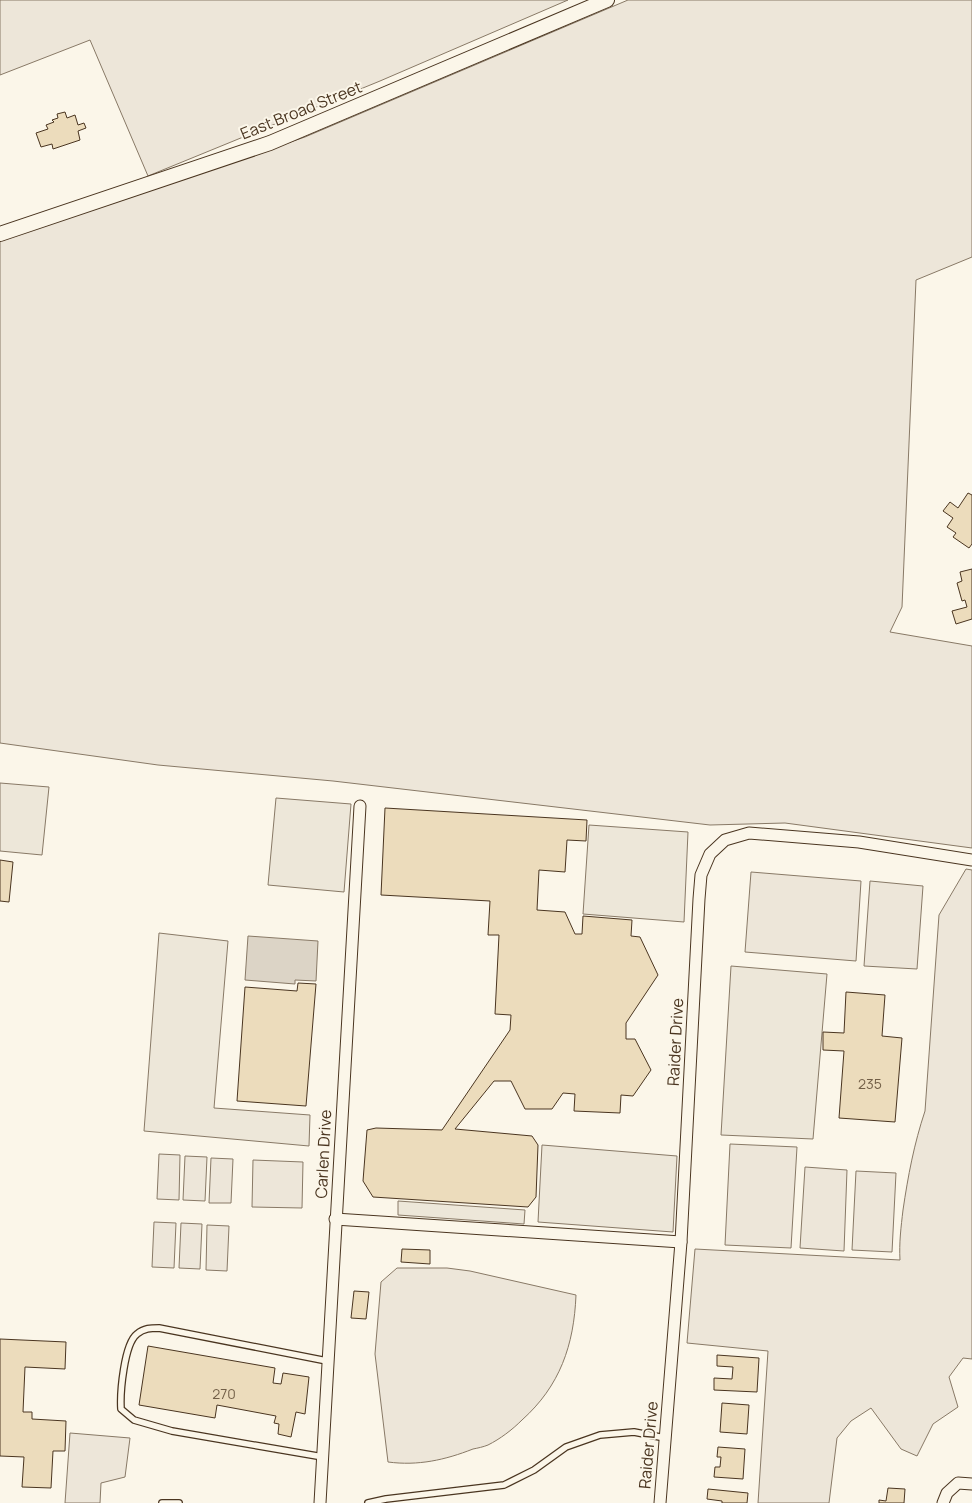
<svg xmlns="http://www.w3.org/2000/svg" width="972" height="1503" font-family="Manrope,sans-serif">
<style>
.green{fill:#ede6d9;stroke:#887966}
.parking{fill:#ede7d9;stroke:#887966}
.water{fill:#dcd4c6;stroke:#887966}
.building{fill:#ecdcbc;stroke:#4a3520}
.lines{fill:none;stroke-linecap:round;stroke-linejoin:round}
.service-casing{stroke:#4a3520;stroke-width:8}
.minor-casing{stroke:#4a3520;stroke-width:13}
.tertiary-casing{stroke:#4a3520;stroke-width:16}
.service{stroke:#fbf6e9;stroke-width:5.5}
.minor{stroke:#fbf6e9;stroke-width:11}
.tertiary{stroke:#fbf6e9;stroke-width:14}
.labels{text-anchor:middle;stroke-width:4;stroke-linejoin:round;paint-order:stroke}
.number-label{font-size:14px;fill:#725f47}
.street-label{font-size:16px;fill:#4a3520;stroke:#fbf6e9}
</style>
<rect width="100%" height="100%" fill="#fbf6e9"/>
<!-- green -->
<g class="green">
<polygon points="0,0 568,0 380,81 148,176 90,40 0,75"/>
<polygon points="628,0 972,0 972,257 916,280 902,607 890,632 972,646 972,848 785,823 710,825 333,781 158,765 0,743 0,241 305,137"/>
<path d="M966,869l6,1v489l-9,-1 -14,19 9,30 -25,17 -16,32 -16,-7 -30,-41 -20,13 -14,17 -8,65h-71l10,-152 -81,-8 8,-94 205,11c-1,-17 1,-33 3,-50 5,-34 11,-66 22,-99l14,-196z"/>
<polygon points="751,872 861,881 856,961 745,952"/>
<polygon points="870,881 923,886 917,969 864,966"/>
<polygon points="730,1144 797,1147 791,1248 725,1245"/>
<polygon points="159,1154 180,1155 179,1200 157,1199"/>
<polygon points="185,1156 207,1157 205,1201 183,1200"/>
<polygon points="211,1158 233,1159 231,1203 209,1203"/>
<polygon points="253,1160 303,1162 302,1208 252,1207"/>
<polygon points="805,1167 847,1170 844,1251 800,1248"/>
<polygon points="856,1171 896,1173 892,1252 852,1250"/>
<polygon points="154,1222 176,1223 174,1268 152,1267"/>
<polygon points="181,1223 202,1224 200,1269 179,1268"/>
<polygon points="207,1225 229,1226 227,1271 206,1270"/>
<path d="M397,1268h50l23,3 106,24c-2,50 -16,91 -54,125 -10,10 -22,19 -34,25 -5,2 -10,3 -15,4 -28,11 -55,17 -85,13l-13,-108 6,-72z"/>
<polygon points="70,1433 130,1438 125,1477 101,1483 100,1503 65,1503"/>
</g>
<!-- parking -->
<g class="parking">
<polygon points="0,783 49,787 42,855 0,851"/>
<polygon points="276,798 351,804 344,892 268,885"/>
<polygon points="589,825 688,832 684,922 583,914"/>
<polygon points="159,933 228,941 214,1108 310,1115 309,1146 144,1131"/>
<polygon points="731,966 827,974 813,1139 721,1135"/>
<polygon points="542,1145 677,1156 673,1232 538,1222"/>
<polygon points="398,1201 525,1210 524,1224 398,1215"/>
</g>
<!-- water -->
<polygon class="water" points="248,936 318,941 316,981 295,980 295,984 245,980"/>
<!-- building -->
<g class="building">
<polygon points="65,112 67,118 75,115 78,125 84,123 86,128 78,131 80,140 53,149 52,144 41,147 36,133 48,129 46,125 54,122 52,120 58,118 57,114"/>
<polygon points="968,493 972,495 972,544 969,548 953,537 956,533 947,527 953,518 943,511 950,502 958,508"/>
<polygon points="972,569 972,619 956,624 952,611 967,607 965,600 962,601 957,583 962,581 960,572"/>
<polygon points="385,808 587,820 586,841 567,840 565,872 539,870 537,910 565,912 575,934 582,934 583,916 632,920 631,936 640,937 658,975 626,1023 626,1039 635,1039 651,1070 633,1096 621,1095 620,1113 574,1111 575,1094 563,1093 552,1109 525,1109 511,1081 494,1081 455,1129 532,1136 538,1145 536,1197 528,1207 373,1197 363,1181 367,1130 376,1128 442,1130 510,1030 511,1015 495,1014 499,935 488,935 490,901 381,895"/>
<polygon points="0,860 13,862 9,902 0,901"/>
<polygon points="298,983 316,984 306,1106 237,1101 245,987 297,991"/>
<polygon points="846,992 885,995 882,1036 902,1038 895,1122 839,1118 844,1051 823,1050 823,1032 844,1033"/>
<polygon points="402,1249 430,1250 430,1264 401,1262"/>
<polygon points="354,1291 369,1292 366,1319 351,1318"/>
<polygon points="0,1339 66,1342 65,1369 25,1367 23,1412 32,1412 32,1419 66,1421 65,1451 53,1451 51,1488 22,1487 24,1457 0,1456"/>
<polygon points="148,1346 275,1368 273,1383 281,1384 283,1373 309,1377 305,1414 296,1412 291,1437 278,1434 279,1424 274,1423 276,1416 217,1405 215,1418 139,1405"/>
<polygon points="717,1355 759,1358 757,1392 714,1390 714,1378 732,1379 733,1367 717,1366"/>
<polygon points="722,1403 749,1405 747,1434 720,1432"/>
<polygon points="718,1447 745,1449 743,1479 714,1477 715,1467 720,1467 721,1457 717,1457"/>
<polygon points="888,1488 905,1489 904,1503 879,1503 879,1500 886,1501"/>
<polygon points="708,1489 748,1493 747,1503 722,1503 722,1501 707,1499"/>
</g>
<g class="lines">
<defs>
<g id="service">
<path d="M323,1457l-151,-26 -38,-11 -13,-11c-1,-16 3,-65 16,-75 7,-6 14,-6 22,-6l168,33"/>
<polyline points="162,1503 179,1503"/>
<polyline points="368,1503 386,1499 504,1485 534,1470 566,1447 600,1435 634,1432 665,1438"/>
</g>
<g id="minor">
<polyline points="335,1219 681,1242"/>
<polyline points="320,1503 360,806"/>
<polyline points="660,1503 681,1242 699,899 701,875 710,854 725,840 749,833 859,842 972,860"/>
<polyline points="943,1503 947,1493 958,1483 972,1484"/>
</g>
<polyline id="tertiary" points="0,234 270,143 607,0"/>
</defs>
<!-- service casing -->
<use href="#service" class="service-casing"/>
<!-- minor casing -->
<use href="#minor" class="minor-casing"/>
<!-- tertiary casing -->
<use href="#tertiary" class="tertiary-casing"/>
<!-- service -->
<use href="#service" class="service"/>
<!-- minor -->
<use href="#minor" class="minor"/>
<!-- tertiary -->
<use href="#tertiary" class="tertiary"/>
</g>
<g class="labels">
<!-- number labels -->
<g class="number-label">
<text x="870" y="1089">235</text>
<text x="224" y="1399">270</text>
</g>
<!-- street labels -->
<g class="street-label">
<text transform="translate(301 110) rotate(-22)" y="6">East Broad Street</text>
<text transform="translate(675 1042) rotate(-87)" y="6">Raider Drive</text>
<text transform="translate(323 1154) rotate(-87)" y="6">Carlen Drive</text>
<text transform="translate(648 1445) rotate(-85)" y="6">Raider Drive</text>
</g>
</g>
</svg>
